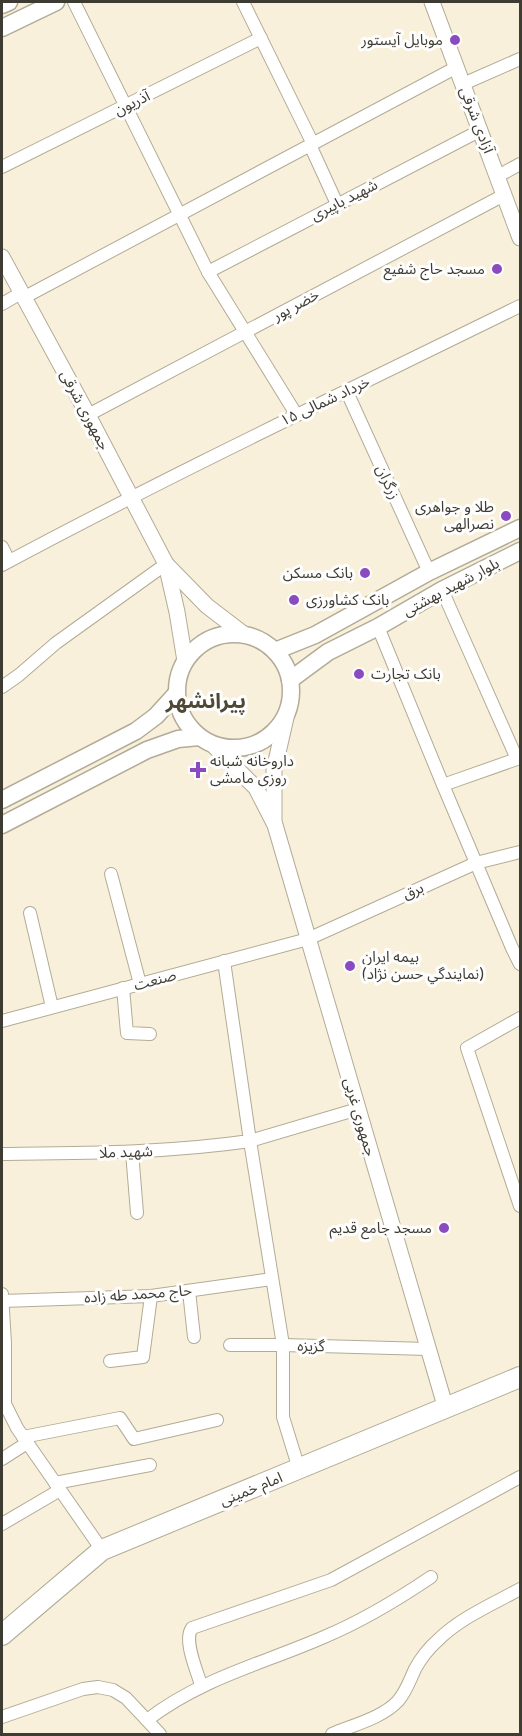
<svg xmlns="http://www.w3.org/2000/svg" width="522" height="1736" font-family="'Varela Round','Noto Sans Arabic',sans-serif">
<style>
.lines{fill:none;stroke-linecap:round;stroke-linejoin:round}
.minor-casing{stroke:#b2ab96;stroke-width:14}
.tertiary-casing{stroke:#b2ab96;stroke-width:17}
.secondary-casing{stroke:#b2ab96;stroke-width:19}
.primary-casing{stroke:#b2ab96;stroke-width:22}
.minor{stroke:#fff;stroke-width:12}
.tertiary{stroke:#fff;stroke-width:15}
.secondary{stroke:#fff;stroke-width:16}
.primary{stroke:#fff;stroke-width:20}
.poi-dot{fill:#8b4bc0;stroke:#fefefe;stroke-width:2}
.labels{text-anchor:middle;stroke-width:6;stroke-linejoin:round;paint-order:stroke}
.poi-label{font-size:15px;fill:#3e3b32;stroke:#fefefe;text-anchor:end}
.street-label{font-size:15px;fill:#3e3b32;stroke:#fefefe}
.district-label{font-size:21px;font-weight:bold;fill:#4e4835;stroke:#fefefe}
</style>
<rect width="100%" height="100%" fill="#f8f0da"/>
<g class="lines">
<defs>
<g id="minor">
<polyline points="74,2 208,272 296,414"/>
<polyline points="243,2 313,144"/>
<polyline points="463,84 520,59"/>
<polyline points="310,145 337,204"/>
<polyline points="2,167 261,38"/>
<polyline points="498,176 520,164"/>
<polyline points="208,272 481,130"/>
<polyline points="23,298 457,67"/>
<polyline points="2,304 21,293"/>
<polyline points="347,392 429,572"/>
<polyline points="88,415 504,195"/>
<polyline points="2,547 9,561"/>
<path d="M2,565c170,-91 345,-174 518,-259"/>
<polyline points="378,627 443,785 517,759 442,590"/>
<polyline points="2,687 19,675 56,643 166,564"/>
<polyline points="443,785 512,948 520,964"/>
<polyline points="111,874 140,984"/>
<polyline points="30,913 52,1007"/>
<polyline points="123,988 127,1033 150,1034"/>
<polyline points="520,1018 467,1048 520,1206"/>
<polyline points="2,1021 308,939 476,863 520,852"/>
<polyline points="132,1152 137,1213"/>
<path d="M2,1154c83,-1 165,-1 248,-13l-26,-180"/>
<polyline points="189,1291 194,1337"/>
<polyline points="2,1294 5,1343 5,1404 17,1428 102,1550"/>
<polyline points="2,1301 151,1296 272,1279"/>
<polyline points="230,1345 283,1345 250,1141 358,1109"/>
<polyline points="110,1361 143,1357 151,1296"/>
<polyline points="23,1437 120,1418 134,1439 217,1420"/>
<polyline points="2,1459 27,1443"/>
<polyline points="299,1469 283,1417 283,1345 428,1349"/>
<polyline points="55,1483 150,1465"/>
<polyline points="2,1524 60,1490"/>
<path d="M201,1685c-4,-14 -18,-45 -9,-57l139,-48 189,-103"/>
<polyline points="2,1717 83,1689 98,1687 113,1690 126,1698 160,1734"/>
<path d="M147,1720c55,-42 115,-56 177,-83 38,-16 73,-37 107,-60"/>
<path d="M332,1734c21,-9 50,-16 66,-33 8,-9 12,-21 17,-32 6,-11 14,-21 23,-29 22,-22 55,-36 82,-51"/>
</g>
<g id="tertiary">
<polyline points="432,2 520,238"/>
<polyline points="2,257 88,415 166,564 177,612 185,661"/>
<polyline points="166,564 207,606 245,635"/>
<polyline points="213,745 256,788 275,825 446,1409"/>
<polyline points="274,822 274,770 287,713"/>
</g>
<g id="secondary">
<polyline points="2,5 9,2"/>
<polyline points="2,28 56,2"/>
<circle cx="234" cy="691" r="57"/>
<polyline points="275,651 315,635 429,572 520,528"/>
<polyline points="290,680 328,652 378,627 442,590 520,551"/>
<polyline points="2,800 136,731 156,716 176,694"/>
<polyline points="2,825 147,750 178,739 199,737"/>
</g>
<polyline id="primary" points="2,1635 102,1550 520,1377"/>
</defs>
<!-- minor casing -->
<use href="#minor" class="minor-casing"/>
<!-- tertiary casing -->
<use href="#tertiary" class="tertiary-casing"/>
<!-- secondary casing -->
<use href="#secondary" class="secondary-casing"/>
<!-- primary casing -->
<use href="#primary" class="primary-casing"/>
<!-- minor -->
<use href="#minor" class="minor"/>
<!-- tertiary -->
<use href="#tertiary" class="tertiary"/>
<!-- secondary -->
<use href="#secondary" class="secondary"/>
<!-- primary -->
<use href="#primary" class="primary"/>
</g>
<!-- markers -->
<g class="poi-dot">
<circle cx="455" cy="40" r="6"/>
<circle cx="497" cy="269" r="6"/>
<circle cx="506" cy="516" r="6"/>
<circle cx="365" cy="573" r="6"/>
<circle cx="294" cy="600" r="6"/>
<circle cx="359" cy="674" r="6"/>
<path d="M195 761h6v6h6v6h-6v6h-6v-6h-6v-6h6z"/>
<circle cx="350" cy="966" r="6"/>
<circle cx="444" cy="1228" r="6"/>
</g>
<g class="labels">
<!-- poi labels -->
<g class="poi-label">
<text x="443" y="45">موبایل آیستور</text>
<text x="485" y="274">مسجد حاج شفیع</text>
<text x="494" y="512">طلا و جواهری<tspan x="494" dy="17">نصرالهی</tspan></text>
<text x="353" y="578">بانک مسکن</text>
<text x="306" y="605" text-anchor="start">بانک کشاورزی</text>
<text x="371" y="679" text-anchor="start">بانک تجارت</text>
<text x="210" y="766" text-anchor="start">داروخانه شبانه<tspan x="210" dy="17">روزی مامشی</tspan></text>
<text x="362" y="962" text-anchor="start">بيمه ايران<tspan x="362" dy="17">(نمايندگي حسن نژاد)</tspan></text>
<text x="432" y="1233">مسجد جامع قدیم</text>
</g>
<!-- street labels -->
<g class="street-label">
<text transform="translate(132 103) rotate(-26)" y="5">آذریون</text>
<text transform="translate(477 120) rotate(69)" y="5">آزادی شرقی</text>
<text transform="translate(344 200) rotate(-27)" y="5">شهید باپیری</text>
<text transform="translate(296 305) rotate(-28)" y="5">خضر پور</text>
<text transform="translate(325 401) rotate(-25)" y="5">۱۵ خرداد شمالی</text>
<text transform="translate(85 410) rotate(62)" y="5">جمهوری شرقی</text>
<text transform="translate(388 482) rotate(65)" y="5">زرگران</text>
<text transform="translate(451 587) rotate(-28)" y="5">بلوار شهید بهشتی</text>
<text transform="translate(413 891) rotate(-24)" y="5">برق</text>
<text transform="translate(155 980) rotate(-15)" y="5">صنعت</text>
<text transform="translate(360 1117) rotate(74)" y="5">جمهوری غربی</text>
<text transform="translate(126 1152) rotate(-2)" y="5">شهید ملا</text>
<text transform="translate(138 1294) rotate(-4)" y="5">حاج محمد طه زاده</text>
<text transform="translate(311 1346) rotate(1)" y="5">گزیزه</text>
<text transform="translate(251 1489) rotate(-22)" y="5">امام خمینی</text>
</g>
<!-- district labels -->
<g class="district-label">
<text x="206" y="708">پیرانشهر</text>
</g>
</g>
<!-- border -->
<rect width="522" height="1736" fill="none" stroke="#3e3b32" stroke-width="6"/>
</svg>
